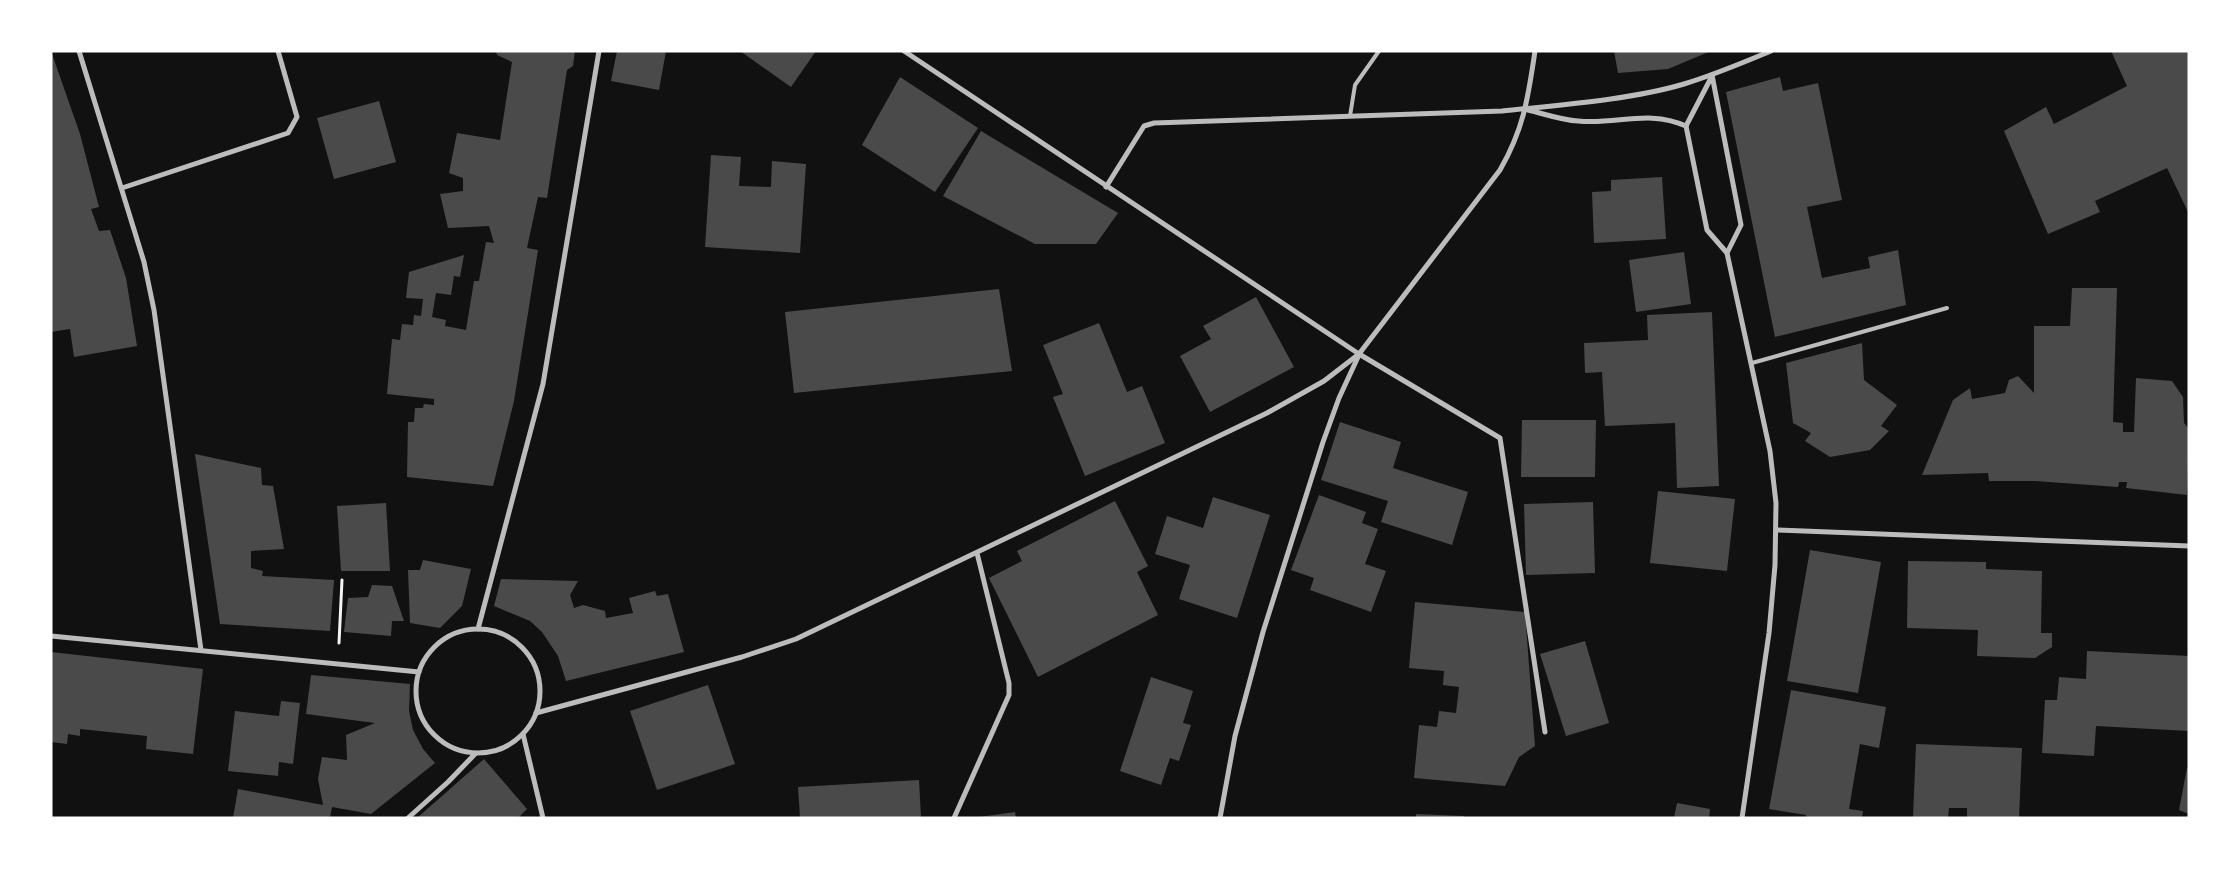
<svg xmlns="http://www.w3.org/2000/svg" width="2240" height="869" font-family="Helvetica,sans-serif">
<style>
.building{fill:#4a4a4a}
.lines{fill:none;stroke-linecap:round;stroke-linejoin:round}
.path{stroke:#f5f5f5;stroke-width:3}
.service{stroke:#bcbcbc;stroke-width:4}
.minor{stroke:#bcbcbc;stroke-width:5}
</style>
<rect width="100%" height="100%" fill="#111"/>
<!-- building -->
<g class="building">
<polygon points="51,51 80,134 99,207 91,209 99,231 110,230 126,278 137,346 74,357 70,329 51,332"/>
<polygon points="496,51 575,51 573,66 567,70 547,198 538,197 527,248 538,250 514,401 493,486 407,477 408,422 414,422 415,408 423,408 424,404 434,405 434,399 387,394 392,339 400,340 402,324 413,325 414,315 421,316 423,299 406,298 409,272 464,255 460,277 454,276 451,295 436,293 432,317 446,320 445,326 466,330 474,281 479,281 486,242 494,243 489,226 448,228 440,194 463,191 463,178 449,173 457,133 500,140 512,62 497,55"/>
<polygon points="617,51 666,51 659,90 611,81"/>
<polygon points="740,51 816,51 791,87"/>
<polygon points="1614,51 1711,51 1668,69 1618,73"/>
<polygon points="2111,51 2189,51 2189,214 2167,168 2095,201 2100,212 2048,234 2004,131 2046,107 2054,124 2127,86"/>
<polygon points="900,77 978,128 935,192 862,145"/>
<polygon points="1780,77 1783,91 1818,83 1842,200 1807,207 1822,278 1870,268 1868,257 1898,250 1906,305 1775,337 1726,92"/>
<polygon points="379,101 396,162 334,179 317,118"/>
<polygon points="981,131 1118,213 1096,244 1035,244 943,196"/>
<polygon points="711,155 741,157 739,186 771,187 772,161 806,164 800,253 705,247"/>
<polygon points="1662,177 1666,239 1594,243 1592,192 1611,191 1611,180"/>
<polygon points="1684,252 1691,304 1636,312 1629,260"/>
<polygon points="2072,288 2117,288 2113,422 2123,423 2123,432 2134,432 2136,378 2172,381 2183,397 2184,423 2189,429 2187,495 2126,488 2127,482 2119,482 2118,487 2035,481 1989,481 1988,473 1922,475 1953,400 1970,388 1972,399 2005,393 2009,380 2018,376 2034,393 2034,326 2070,326"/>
<polygon points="999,289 1012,371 794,393 785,312"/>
<polygon points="1256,297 1294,367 1210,412 1180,356 1211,339 1203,326"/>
<polygon points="1712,312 1719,486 1677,488 1675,423 1605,426 1602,372 1585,373 1584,343 1648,340 1647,315"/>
<polygon points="1099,323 1127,392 1142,386 1165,443 1085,476 1053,397 1063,394 1043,345"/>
<polygon points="1862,343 1864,380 1897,405 1881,426 1889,431 1870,450 1830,457 1805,441 1811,433 1793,423 1786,363"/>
<polygon points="1522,420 1596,420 1595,477 1521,477"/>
<polygon points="1340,422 1401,442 1393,468 1468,492 1452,545 1381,522 1388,501 1321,480"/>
<polygon points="195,454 261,468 262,485 273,486 284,549 251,551 251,568 263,571 262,576 334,580 330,631 220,624"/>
<polygon points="1658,491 1735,499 1727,571 1650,563"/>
<polygon points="1319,495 1366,512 1362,523 1378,529 1365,564 1386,571 1371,612 1310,590 1314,578 1291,570"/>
<polygon points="1213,497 1270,515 1237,618 1179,599 1190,565 1155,554 1167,516 1203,528"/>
<polygon points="1115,501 1148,566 1137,572 1158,615 1038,677 989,578 1022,561 1017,551"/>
<polygon points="1593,502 1595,573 1526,575 1524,504"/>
<polygon points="386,503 390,571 341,571 337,506"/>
<polygon points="1810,550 1881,562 1858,693 1787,681"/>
<polygon points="423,560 471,569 462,606 440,628 410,623 408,570 420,570"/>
<polygon points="1908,561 1986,562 1986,569 2042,571 2041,633 2052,633 2052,647 2035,658 1977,656 1978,630 1907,628"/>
<polygon points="501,579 578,581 570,595 574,608 583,605 605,611 606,618 633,613 629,598 655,591 657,596 668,594 684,652 566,681 558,656 542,632 530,621 494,606"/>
<polygon points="372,585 392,586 404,621 392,621 391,636 344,632 348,598 368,597"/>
<polygon points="1415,602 1525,612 1535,746 1519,757 1505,786 1414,778 1419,725 1437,727 1439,711 1456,713 1459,687 1443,685 1444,671 1409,668"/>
<polygon points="1585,641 1609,723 1566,736 1540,654"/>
<polygon points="2087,651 2189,656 2189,731 2096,726 2094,756 2042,753 2045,700 2057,700 2059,677 2086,679"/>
<polygon points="51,652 203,669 193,754 146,749 147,736 80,729 80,736 68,734 67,744 51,742"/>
<polygon points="311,675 410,684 409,711 413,730 423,749 435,763 371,814 332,807 330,818 233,818 238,789 323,805 318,779 322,757 347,760 346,735 375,723 306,714"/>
<polygon points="1151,677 1193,691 1183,723 1191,725 1179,761 1170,758 1161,785 1120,771"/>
<polygon points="708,685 735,764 657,790 630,711"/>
<polygon points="1791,690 1886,707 1879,748 1860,744 1849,809 1863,811 1862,818 1806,818 1806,815 1769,809"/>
<polygon points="281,701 300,703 293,764 279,762 278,776 228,771 235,711 279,716"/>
<polygon points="1916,744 2022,748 2019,818 1967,818 1967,808 1949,808 1948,818 1913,818"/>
<polygon points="484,759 527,809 518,818 417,818"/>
<polygon points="2189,767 2189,814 2179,810 2187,768"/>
<polygon points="919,780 921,818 800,818 798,787"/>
<polygon points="1677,803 1710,809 1709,818 1674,818"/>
<polygon points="1015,812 1016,818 980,818 979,817"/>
<polygon points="1416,814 1464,816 1464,818 1416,818"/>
</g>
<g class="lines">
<!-- path -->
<polyline class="path" points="339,643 342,580"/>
<!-- service -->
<g class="service">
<polyline points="1350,116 1355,85 1379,51"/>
<polyline points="1752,363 1947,308"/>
</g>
<!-- minor -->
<g class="minor">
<polyline points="79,51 144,262 154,310 201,650"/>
<polyline points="904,51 1359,354 1500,438 1545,732"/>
<polyline points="1712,75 1741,225 1727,253"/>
<path d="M1528,110c17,4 33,10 50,11 39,4 70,-12 108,5"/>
<polyline points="1686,126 1707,230 1727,253 1770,451 1776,503 1775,565 1769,633 1742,818"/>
<polyline points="1686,126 1712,76"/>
<path d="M1106,187l38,-61 10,-3 348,-12c57,-6 128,-11 182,-27 30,-9 58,-21 87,-33"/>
<polyline points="122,188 288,133 297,117 278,51"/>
<polyline points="1777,530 2189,546"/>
<polyline points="478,629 543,384 599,51"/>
<circle cx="478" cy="691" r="62"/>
<polyline points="51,636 419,672"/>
<path d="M536,713l206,-56 54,-18 471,-226 57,-32 35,-27 141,-184c24,-42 28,-72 35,-119"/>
<polyline points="523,734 543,818"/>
<polyline points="408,818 448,782 475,754"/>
<polyline points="954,818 1009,695 1009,683 977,553"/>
<polyline points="1220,818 1235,736 1263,632 1323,442 1339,398 1358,357"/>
</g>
</g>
<!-- border -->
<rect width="2240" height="869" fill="none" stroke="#ffffff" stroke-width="105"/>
</svg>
